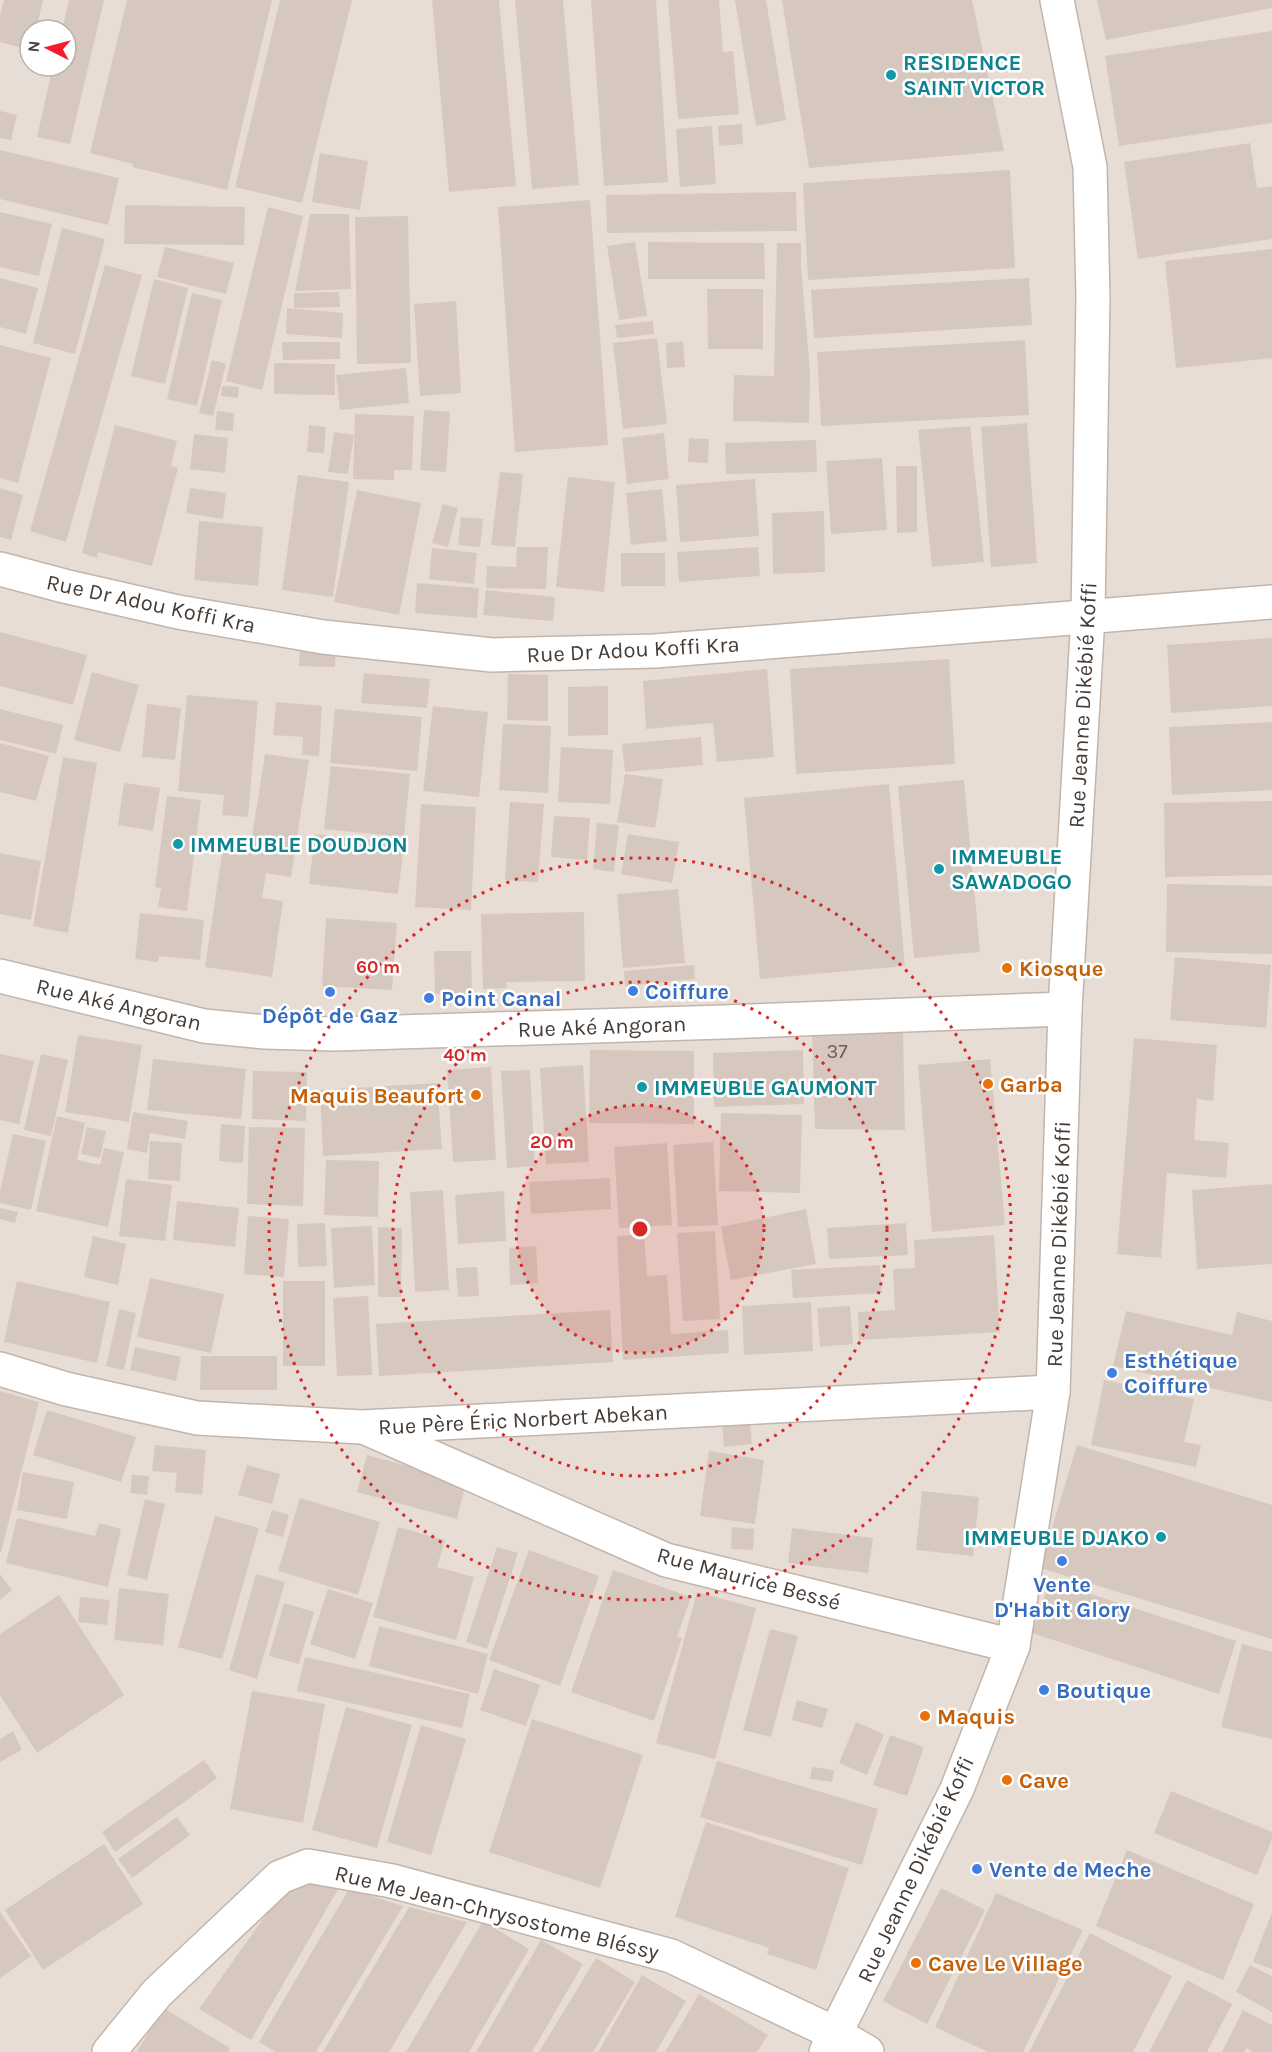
<svg xmlns="http://www.w3.org/2000/svg" width="1272" height="2052" font-family="Karla,sans-serif">
<style>
.residential{fill:#e7ddd4;fill-rule:evenodd}
.building{fill:#d7c8bf}
.lines{fill:none;stroke-linecap:round;stroke-linejoin:round}
.minor-casing{stroke:#c1b5ac;stroke-width:36}
.minor{stroke:#fff;stroke-width:33}
.ring{fill:none;stroke:#d62828;stroke-width:3;stroke-dasharray:3 6}
.culture-dot{fill:#0f9aa8;stroke:#fff;stroke-width:2}
.food-dot{fill:#e8710a;stroke:#fff;stroke-width:2}
.shop-dot{fill:#3f7fe0;stroke:#fff;stroke-width:2}
.labels{text-anchor:middle;stroke-width:5;stroke-linejoin:round;paint-order:stroke}
.number-label{font-size:20px;fill:#6a5f58}
.culture-label{font-size:22px;font-weight:bold;fill:#0d838f;stroke:#fff;text-anchor:start}
.street-label{font-size:22px;fill:#463c36;stroke:#fff}
.food-label{font-size:22px;font-weight:bold;fill:#c56008;stroke:#fff;text-anchor:start}
.shop-label{font-size:22px;font-weight:bold;fill:#366cbe;stroke:#fff;text-anchor:start}
.centre{fill:#d62828;stroke:#fff;stroke-width:3}
.ring-label{font-size:18px;text-anchor:middle;font-weight:bold;fill:#d62828;stroke:#fff;stroke-width:5;stroke-linejoin:round;paint-order:stroke}
</style>
<rect width="100%" height="100%" fill="#f3ece6"/>
<!-- residential -->
<path class="residential" d="M0,0h1272v2052h-1272zM30,30h36v36h-36z"/>
<!-- building -->
<g class="building">
<polygon points="4,0 43,0 36,30 30,30 30,50 0,42 0,15"/>
<polygon points="69,0 104,0 70,144 37,137 53,66 66,66 66,30 62,30"/>
<polygon points="127,0 272,0 227,190 132,167 133,164 90,153"/>
<polygon points="280,0 352,0 302,203 235,187"/>
<polygon points="432,0 499,0 516,186 449,192"/>
<polygon points="515,0 563,0 579,185 532,189"/>
<polygon points="591,0 656,0 668,182 604,186"/>
<polygon points="668,0 719,0 723,52 733,51 739,114 678,119"/>
<polygon points="735,0 766,0 786,120 756,126"/>
<polygon points="782,0 972,0 1004,151 809,168"/>
<polygon points="1097,0 1272,0 1272,8 1106,40"/>
<polygon points="1272,31 1272,123 1119,146 1105,56"/>
<polygon points="0,111 17,115 11,140 0,138"/>
<polygon points="742,124 743,144 719,146 718,126"/>
<polygon points="712,126 716,184 680,187 676,129"/>
<polygon points="1250,143 1257,188 1272,186 1272,239 1138,259 1124,162"/>
<polygon points="0,150 119,178 108,225 0,199"/>
<polygon points="320,153 368,161 360,210 312,202"/>
<polygon points="1010,170 1015,268 808,280 803,183"/>
<polygon points="796,192 797,231 607,233 606,195"/>
<polygon points="590,200 608,445 515,452 498,207"/>
<polygon points="125,205 245,207 244,245 124,244"/>
<polygon points="268,207 303,216 262,390 226,381"/>
<polygon points="0,212 52,224 39,276 0,267"/>
<polygon points="310,214 349,214 351,289 295,291"/>
<polygon points="408,216 411,363 357,364 355,217"/>
<polygon points="62,228 105,239 75,354 33,343"/>
<polygon points="635,242 647,316 619,320 607,246"/>
<polygon points="648,242 764,243 765,279 648,279"/>
<polygon points="777,243 801,243 801,267 810,371 809,423 733,421 734,375 774,376"/>
<polygon points="165,247 234,263 226,294 157,277"/>
<polygon points="1272,249 1272,358 1176,368 1165,261"/>
<polygon points="105,265 142,275 66,542 30,531"/>
<polygon points="0,278 38,288 26,334 0,327"/>
<polygon points="1029,278 1032,325 814,338 811,290"/>
<polygon points="154,279 188,288 165,384 131,376"/>
<polygon points="707,289 763,289 763,349 708,349"/>
<polygon points="339,292 340,307 294,308 294,293"/>
<polygon points="192,293 222,300 197,406 167,399"/>
<polygon points="456,301 461,393 420,396 414,304"/>
<polygon points="287,308 343,313 342,338 286,334"/>
<polygon points="653,321 654,334 617,338 615,325"/>
<polygon points="657,338 667,424 623,429 613,343"/>
<polygon points="1025,340 1029,415 821,426 817,352"/>
<polygon points="683,341 685,367 667,368 666,343"/>
<polygon points="282,342 340,342 340,359 283,360"/>
<polygon points="0,345 51,358 18,483 0,478"/>
<polygon points="212,360 226,364 213,416 199,413"/>
<polygon points="274,363 335,364 335,395 274,394"/>
<polygon points="406,368 409,403 340,410 336,375"/>
<polygon points="222,386 239,387 238,398 221,396"/>
<polygon points="424,410 450,412 446,472 420,470"/>
<polygon points="217,411 234,413 233,431 215,430"/>
<polygon points="355,414 414,416 412,470 394,470 394,480 353,479"/>
<polygon points="1027,423 1037,563 991,567 981,427"/>
<polygon points="115,425 177,441 171,466 178,468 152,566 98,552 97,558 82,553"/>
<polygon points="309,425 326,427 324,453 307,452"/>
<polygon points="970,426 984,562 932,567 918,430"/>
<polygon points="334,432 354,435 348,474 328,472"/>
<polygon points="664,433 669,479 627,484 622,438"/>
<polygon points="194,434 228,438 225,473 190,469"/>
<polygon points="689,438 709,439 708,463 688,462"/>
<polygon points="816,440 817,472 726,474 725,443"/>
<polygon points="882,458 887,530 831,534 826,461"/>
<polygon points="896,466 917,466 917,532 897,533"/>
<polygon points="500,472 523,474 515,547 491,545"/>
<polygon points="298,475 349,482 333,597 282,590"/>
<polygon points="568,477 615,482 604,592 556,587"/>
<polygon points="755,479 759,536 680,542 676,485"/>
<polygon points="0,488 23,495 11,540 0,537"/>
<polygon points="190,488 226,493 223,519 186,513"/>
<polygon points="662,489 667,541 631,545 626,493"/>
<polygon points="357,490 421,503 399,615 334,602"/>
<polygon points="443,504 458,508 448,547 432,543"/>
<polygon points="824,511 825,572 773,574 772,513"/>
<polygon points="461,517 483,519 480,547 458,545"/>
<polygon points="199,521 263,527 258,586 194,580"/>
<polygon points="517,547 548,547 546,589 486,588 487,566 516,567"/>
<polygon points="758,547 760,576 679,582 677,552"/>
<polygon points="432,548 477,553 474,584 429,579"/>
<rect x="621" y="553" width="44" height="33"/>
<polygon points="417,583 479,588 477,618 415,613"/>
<polygon points="486,590 555,597 553,621 483,615"/>
<polygon points="0,632 87,655 73,705 0,686"/>
<polygon points="1272,638 1272,706 1171,713 1167,645"/>
<polygon points="300,643 336,645 335,667 299,666"/>
<polygon points="949,659 955,764 796,774 790,669"/>
<polygon points="767,669 774,757 717,762 713,723 646,729 643,681"/>
<polygon points="92,672 139,685 120,752 74,740"/>
<polygon points="364,673 430,679 427,708 361,703"/>
<polygon points="508,674 548,675 548,721 507,720"/>
<polygon points="608,686 608,735 568,736 568,687"/>
<polygon points="187,695 258,701 248,817 222,815 224,795 178,791"/>
<polygon points="276,702 322,706 319,756 302,755 303,737 273,735"/>
<polygon points="147,704 181,708 175,760 142,757"/>
<polygon points="433,706 488,712 479,797 423,791"/>
<polygon points="0,709 63,725 56,754 0,740"/>
<polygon points="335,709 422,717 417,771 330,763"/>
<polygon points="1272,722 1272,790 1172,795 1169,727"/>
<polygon points="503,724 551,726 548,793 499,790"/>
<polygon points="701,737 703,765 625,772 622,744"/>
<polygon points="0,743 49,756 36,801 0,792"/>
<polygon points="561,747 613,750 610,804 558,802"/>
<polygon points="265,754 309,760 291,877 266,873 262,898 283,901 272,977 205,967 224,840 251,843"/>
<polygon points="63,757 97,763 68,933 33,926"/>
<polygon points="331,766 410,774 404,837 324,829"/>
<polygon points="625,774 663,779 655,828 617,822"/>
<polygon points="964,780 980,952 914,958 898,786"/>
<polygon points="124,783 160,788 153,831 118,825"/>
<polygon points="889,784 905,966 760,979 744,798"/>
<polygon points="167,796 201,800 187,911 158,907 161,888 155,887"/>
<polygon points="1272,801 1272,875 1165,877 1164,803"/>
<polygon points="510,802 544,804 538,882 505,880"/>
<polygon points="421,804 476,807 471,910 415,907"/>
<polygon points="554,816 590,818 587,860 551,857"/>
<polygon points="597,823 619,825 614,872 593,869"/>
<polygon points="315,834 404,844 398,894 309,884"/>
<polygon points="628,834 679,842 672,883 621,874"/>
<polygon points="0,853 41,861 31,920 0,914"/>
<polygon points="1167,884 1272,886 1272,954 1166,952"/>
<polygon points="678,889 685,963 623,968 617,894"/>
<polygon points="584,912 585,981 506,982 507,988 483,989 481,914"/>
<polygon points="140,913 204,920 200,960 159,956 158,962 135,959"/>
<polygon points="326,918 397,923 392,990 322,986"/>
<polygon points="434,951 471,951 472,993 435,994"/>
<polygon points="1175,957 1271,965 1266,1028 1170,1020"/>
<polygon points="694,965 695,979 625,986 624,971"/>
<polygon points="903,1032 905,1130 815,1129 812,1033"/>
<polygon points="78,1035 142,1045 129,1122 65,1112"/>
<polygon points="1134,1038 1217,1045 1213,1101 1197,1099 1194,1140 1229,1143 1226,1178 1167,1173 1161,1258 1117,1254"/>
<polygon points="590,1050 694,1051 694,1124 589,1123"/>
<polygon points="803,1050 804,1104 714,1107 713,1053"/>
<polygon points="0,1054 34,1061 19,1124 0,1120"/>
<polygon points="41,1054 68,1060 51,1136 24,1130"/>
<polygon points="153,1059 246,1069 241,1119 147,1110"/>
<polygon points="990,1059 1005,1225 932,1232 918,1065"/>
<polygon points="583,1065 589,1162 546,1164 540,1068"/>
<polygon points="491,1067 496,1160 453,1162 447,1070"/>
<polygon points="530,1070 535,1166 507,1168 501,1071"/>
<polygon points="253,1071 307,1072 306,1121 252,1119"/>
<polygon points="437,1083 442,1149 323,1156 320,1090"/>
<polygon points="133,1112 188,1121 185,1139 150,1133 147,1153 127,1149"/>
<polygon points="721,1113 802,1115 800,1193 719,1191"/>
<polygon points="57,1116 85,1123 77,1160 100,1165 104,1148 124,1152 108,1227 36,1211"/>
<polygon points="221,1124 245,1126 243,1163 219,1161"/>
<polygon points="87,1127 106,1131 100,1158 81,1154"/>
<polygon points="249,1127 305,1128 303,1206 247,1204"/>
<polygon points="13,1134 46,1141 31,1210 0,1203 0,1191"/>
<polygon points="150,1141 182,1143 180,1181 148,1179"/>
<polygon points="713,1142 718,1225 678,1227 673,1145"/>
<polygon points="667,1143 672,1225 619,1228 614,1147"/>
<polygon points="326,1160 379,1161 378,1217 324,1215"/>
<polygon points="610,1178 611,1209 531,1214 529,1182"/>
<polygon points="126,1179 172,1185 165,1241 119,1236"/>
<polygon points="1272,1184 1272,1264 1197,1269 1192,1190"/>
<polygon points="443,1190 449,1290 415,1292 410,1192"/>
<polygon points="504,1191 506,1241 458,1244 455,1195"/>
<polygon points="177,1201 239,1208 235,1247 173,1240"/>
<polygon points="0,1208 18,1212 15,1223 0,1219"/>
<polygon points="806,1209 816,1264 731,1280 721,1227"/>
<polygon points="248,1216 289,1219 284,1277 244,1274"/>
<polygon points="325,1223 327,1266 298,1267 297,1224"/>
<polygon points="906,1223 908,1255 829,1259 827,1228"/>
<polygon points="372,1226 375,1285 334,1288 331,1228"/>
<polygon points="378,1227 402,1228 401,1297 378,1297"/>
<polygon points="715,1231 720,1319 683,1321 677,1233"/>
<polygon points="644,1234 647,1276 667,1275 671,1334 728,1330 729,1353 623,1360 617,1236"/>
<polygon points="994,1235 1000,1332 859,1340 858,1312 895,1310 893,1269 915,1268 914,1240"/>
<polygon points="93,1236 126,1244 118,1285 84,1277"/>
<polygon points="536,1246 538,1283 510,1285 509,1248"/>
<polygon points="880,1265 882,1293 793,1298 791,1270"/>
<polygon points="477,1267 479,1296 458,1297 456,1268"/>
<polygon points="150,1278 224,1294 211,1353 137,1337"/>
<polygon points="17,1281 110,1302 97,1363 4,1342"/>
<rect x="283" y="1281" width="42" height="85"/>
<polygon points="368,1296 372,1375 337,1376 333,1298"/>
<polygon points="811,1302 813,1351 744,1355 742,1306"/>
<polygon points="850,1306 853,1344 820,1347 817,1308"/>
<polygon points="119,1309 136,1313 124,1370 106,1366"/>
<polygon points="610,1310 613,1362 379,1376 376,1324"/>
<polygon points="1126,1311 1232,1335 1237,1312 1272,1321 1272,1402 1113,1366"/>
<polygon points="135,1347 181,1357 176,1381 130,1370"/>
<polygon points="201,1356 277,1356 277,1390 200,1390"/>
<polygon points="1104,1380 1194,1399 1184,1442 1201,1445 1196,1467 1091,1445"/>
<polygon points="0,1391 39,1402 1,1552 0,1552"/>
<polygon points="47,1410 136,1437 121,1482 33,1455"/>
<polygon points="749,1412 752,1444 724,1447 721,1415"/>
<polygon points="155,1445 206,1450 202,1495 175,1492 177,1473 152,1471"/>
<polygon points="1077,1445 1272,1505 1272,1639 1040,1568"/>
<polygon points="709,1451 764,1460 755,1524 700,1516"/>
<polygon points="367,1455 466,1482 457,1519 357,1492"/>
<polygon points="247,1465 280,1474 272,1504 238,1495"/>
<polygon points="23,1472 74,1482 67,1519 17,1510"/>
<polygon points="132,1475 149,1476 147,1495 130,1493"/>
<polygon points="922,1491 979,1497 973,1556 916,1550"/>
<polygon points="300,1498 380,1522 358,1595 278,1571"/>
<polygon points="145,1499 165,1504 147,1580 127,1575"/>
<polygon points="272,1510 289,1515 283,1537 265,1532"/>
<polygon points="215,1516 259,1528 222,1659 178,1647"/>
<polygon points="17,1518 95,1536 99,1523 121,1529 108,1587 6,1563"/>
<polygon points="398,1527 445,1540 437,1567 474,1577 456,1640 373,1617"/>
<polygon points="732,1527 754,1529 753,1550 731,1549"/>
<polygon points="792,1528 873,1538 868,1573 788,1563"/>
<polygon points="497,1547 518,1553 487,1649 466,1642"/>
<polygon points="529,1550 599,1576 560,1686 489,1660"/>
<polygon points="613,1570 691,1597 677,1637 682,1638 654,1721 571,1692"/>
<polygon points="0,1574 12,1590 0,1600"/>
<polygon points="256,1574 285,1582 257,1679 229,1670"/>
<polygon points="1050,1581 1236,1641 1219,1694 1032,1633"/>
<polygon points="119,1588 169,1594 163,1645 114,1640"/>
<polygon points="328,1589 373,1603 355,1659 310,1644"/>
<polygon points="697,1592 756,1608 715,1759 656,1743"/>
<polygon points="59,1595 124,1695 37,1753 0,1695 0,1634"/>
<polygon points="80,1597 110,1600 107,1625 78,1622"/>
<polygon points="284,1603 314,1612 299,1664 269,1656"/>
<polygon points="379,1626 488,1654 478,1694 369,1666"/>
<polygon points="770,1629 798,1636 771,1737 743,1730"/>
<polygon points="1242,1644 1272,1652 1272,1739 1221,1727"/>
<polygon points="305,1657 470,1694 462,1728 297,1691"/>
<polygon points="494,1669 540,1685 526,1726 480,1710"/>
<polygon points="252,1691 325,1704 303,1823 230,1809"/>
<polygon points="797,1700 828,1709 822,1728 792,1720"/>
<polygon points="346,1707 412,1725 377,1848 312,1830"/>
<polygon points="532,1719 643,1755 600,1888 489,1852"/>
<polygon points="856,1722 884,1734 867,1775 839,1763"/>
<polygon points="421,1725 466,1739 431,1855 387,1842"/>
<polygon points="13,1731 22,1750 0,1762 0,1739"/>
<polygon points="890,1735 924,1747 907,1796 873,1785"/>
<polygon points="204,1760 217,1778 115,1852 102,1832"/>
<polygon points="717,1761 878,1809 862,1865 700,1817"/>
<polygon points="812,1767 834,1770 832,1782 810,1779"/>
<polygon points="1171,1791 1272,1832 1272,1839 1257,1875 1154,1833"/>
<polygon points="177,1817 190,1835 132,1878 118,1859"/>
<polygon points="706,1822 849,1868 816,1970 767,1954 769,1948 675,1917"/>
<polygon points="104,1844 143,1904 43,1970 5,1910"/>
<polygon points="1127,1850 1254,1904 1223,1980 1096,1926"/>
<polygon points="294,1875 338,1889 251,2040 199,2009"/>
<polygon points="941,1888 985,1910 927,2024 883,2001"/>
<polygon points="349,1889 403,1906 316,2052 276,2052 259,2042"/>
<polygon points="996,1893 1083,1930 1023,2052 988,2052 935,2027"/>
<polygon points="409,1907 467,1922 389,2052 323,2052"/>
<polygon points="0,1912 31,1956 0,1978"/>
<polygon points="1272,1912 1272,1969 1253,1962"/>
<polygon points="483,1921 529,1949 469,2052 406,2052"/>
<polygon points="1090,1933 1172,1976 1133,2052 1029,2052"/>
<polygon points="541,1940 583,1964 532,2052 476,2052"/>
<polygon points="596,1958 635,1982 593,2052 539,2052"/>
<polygon points="1250,1965 1272,1976 1272,2012 1236,1992"/>
<polygon points="642,1975 686,2001 656,2052 598,2052"/>
<polygon points="1187,1980 1232,2004 1207,2052 1149,2052"/>
<polygon points="699,1994 768,2035 757,2052 665,2052"/>
<polygon points="163,2008 230,2048 228,2052 137,2052"/>
<polygon points="1243,2010 1272,2025 1272,2052 1253,2052 1246,2048 1244,2052 1222,2052"/>
</g>
<g class="lines">
<defs>
<g id="minor">
<polyline points="0,569 64,586 178,612 323,637 492,655 655,651 1272,602"/>
<polyline points="0,976 204,1026 265,1032 335,1034 723,1022 1065,1009"/>
<polyline points="0,1369 66,1389 197,1418 362,1427 1053,1392"/>
<polyline points="368,1429 666,1560 1013,1646"/>
<polyline points="109,2052 157,1993 280,1877 308,1866 392,1881 671,1956 836,2034 867,2052"/>
<polyline points="826,2052 957,1789 1013,1646 1053,1392 1065,1009 1088,616 1093,297 1090,167 1057,0"/>
</g>
</defs>
<!-- minor casing -->
<use href="#minor" class="minor-casing"/>
<!-- minor -->
<use href="#minor" class="minor"/>
</g>
<!-- distance rings -->
<circle cx="640" cy="1229" r="124" fill="#d62828" fill-opacity=".12"/>
<g class="ring">
<circle cx="640" cy="1229" r="124"/>
<circle cx="640" cy="1229" r="247"/>
<circle cx="640" cy="1229" r="371"/>
</g>
<!-- markers -->
<g class="culture-dot">
<circle cx="891" cy="75" r="6"/>
<circle cx="178" cy="844" r="6"/>
<circle cx="939" cy="869" r="6"/>
<circle cx="642" cy="1087" r="6"/>
<circle cx="1161" cy="1537" r="6"/>
</g>
<g class="food-dot">
<circle cx="1007" cy="968" r="6"/>
<circle cx="988" cy="1084" r="6"/>
<circle cx="476" cy="1095" r="6"/>
<circle cx="925" cy="1716" r="6"/>
<circle cx="1007" cy="1780" r="6"/>
<circle cx="916" cy="1963" r="6"/>
</g>
<g class="shop-dot">
<circle cx="633" cy="991" r="6"/>
<circle cx="330" cy="992" r="6"/>
<circle cx="429" cy="998" r="6"/>
<circle cx="1112" cy="1373" r="6"/>
<circle cx="1062" cy="1561" r="6"/>
<circle cx="1044" cy="1690" r="6"/>
<circle cx="977" cy="1869" r="6"/>
</g>
<g class="labels">
<!-- number labels -->
<g class="number-label">
<text x="837" y="1058">37</text>
</g>
<!-- culture labels -->
<g class="culture-label">
<text x="903" y="70">RESIDENCE<tspan x="903" dy="25">SAINT VICTOR</tspan></text>
<text x="190" y="852">IMMEUBLE DOUDJON</text>
<text x="951" y="864">IMMEUBLE<tspan x="951" dy="25">SAWADOGO</tspan></text>
<text x="654" y="1095">IMMEUBLE GAUMONT</text>
<text x="1149" y="1545" text-anchor="end">IMMEUBLE DJAKO</text>
</g>
<!-- street labels -->
<g class="street-label">
<text transform="translate(151 603) rotate(12)" y="8">Rue Dr Adou Koffi Kra</text>
<text transform="translate(633 649) rotate(-3)" y="8">Rue Dr Adou Koffi Kra</text>
<text transform="translate(1082 705) rotate(-87)" y="8">Rue Jeanne Dikébié Koffi</text>
<text transform="translate(119 1004) rotate(13)" y="8">Rue Aké Angoran</text>
<text transform="translate(602 1026) rotate(-2)" y="8">Rue Aké Angoran</text>
<text transform="translate(1058 1244) rotate(-88)" y="8">Rue Jeanne Dikébié Koffi</text>
<text transform="translate(523 1419) rotate(-3)" y="8">Rue Père Éric Norbert Abekan</text>
<text transform="translate(749 1578) rotate(15)" y="8">Rue Maurice Bessé</text>
<text transform="translate(915 1869) rotate(-65)" y="8">Rue Jeanne Dikébié Koffi</text>
<text transform="translate(497 1912) rotate(14)" y="8">Rue Me Jean-Chrysostome Bléssy</text>
</g>
<!-- food labels -->
<g class="food-label">
<text x="1019" y="976">Kiosque</text>
<text x="1000" y="1092">Garba</text>
<text x="464" y="1103" text-anchor="end">Maquis Beaufort</text>
<text x="937" y="1724">Maquis</text>
<text x="1019" y="1788">Cave</text>
<text x="928" y="1971">Cave Le Village</text>
</g>
<!-- shop labels -->
<g class="shop-label">
<text x="645" y="999">Coiffure</text>
<text x="441" y="1006">Point Canal</text>
<text x="330" y="1023" text-anchor="middle">Dépôt de Gaz</text>
<text x="1124" y="1368">Esthétique<tspan x="1124" dy="25">Coiffure</tspan></text>
<text x="1062" y="1592" text-anchor="middle">Vente<tspan x="1062" dy="25">D'Habit Glory</tspan></text>
<text x="1056" y="1698">Boutique</text>
<text x="989" y="1877">Vente de Meche</text>
</g>
</g>
<circle cx="640" cy="1229" r="9" class="centre"/>
<g class="ring-label">
<text x="378" y="973">60 m</text>
<text x="465" y="1061">40 m</text>
<text x="552" y="1148">20 m</text>
</g>
<!-- north arrow -->
<g transform="translate(48 48) rotate(276)"><circle r="28" fill="#ffffff" stroke="#b5b1af" stroke-width="1.5"/>
<path d="M0-4.5L10 22L0 15L-10 22Z" fill="#f7192d"/>
<text y="-9" font-size="16" font-weight="bold" text-anchor="middle" fill="#463c36">N</text>
</g>
</svg>
